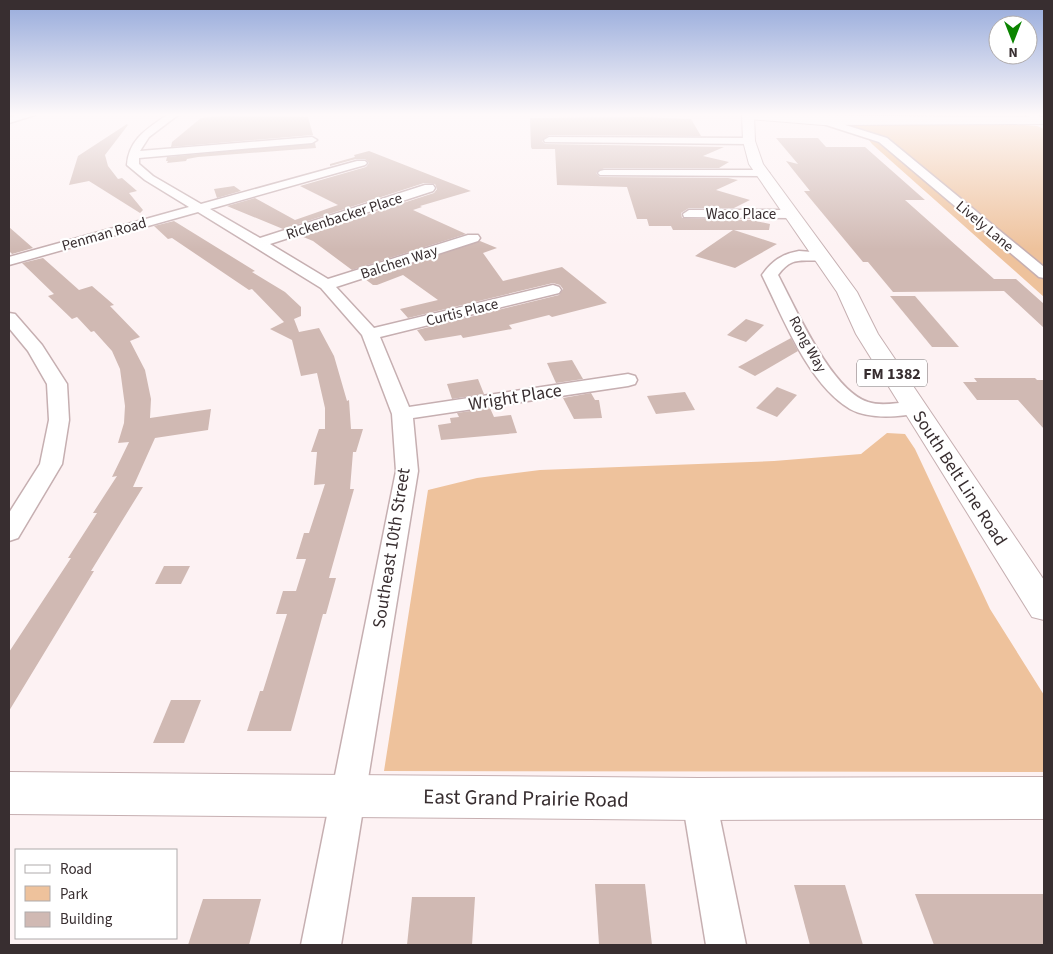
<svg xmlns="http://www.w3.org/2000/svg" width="1053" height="954" font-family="'Source Sans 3',sans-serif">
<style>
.green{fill:#eec29c}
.building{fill:#d0b9b3}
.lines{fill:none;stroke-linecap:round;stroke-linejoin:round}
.street-casing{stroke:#c6afb1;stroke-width:3}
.secondary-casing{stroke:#c6afb1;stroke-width:2}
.primary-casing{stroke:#c6afb1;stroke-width:2}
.street{fill:#fff;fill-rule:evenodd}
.secondary{fill:#fff;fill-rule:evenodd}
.primary{fill:#fff;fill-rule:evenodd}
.labels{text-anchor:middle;stroke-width:4.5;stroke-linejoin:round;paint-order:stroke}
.far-street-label{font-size:15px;fill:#382e30;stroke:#fff}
.shield{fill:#fff;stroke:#746d6e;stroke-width:1}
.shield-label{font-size:16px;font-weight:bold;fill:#382e30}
.street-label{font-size:18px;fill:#382e30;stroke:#fff}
.near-street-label{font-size:21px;fill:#382e30;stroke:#fff}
</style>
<rect width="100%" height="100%" fill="#fdf2f3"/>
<!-- green -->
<g class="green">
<polygon points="844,124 1025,125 1037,126 1044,129 1044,297 872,144 863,132"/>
<polygon points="887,433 905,434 915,449 990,609 1044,695 1044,772 384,771 428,490 477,478 540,470 774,461 861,454"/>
</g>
<!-- building -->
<g class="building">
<polygon points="223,116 308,117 313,135 171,147 172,142 201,118"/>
<polygon points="642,117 691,119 701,136 549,135 542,141 545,144 724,147 703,156 729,162 719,168 604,168 596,173 600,177 728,178 738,180 716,190 750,200 734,208 689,208 681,213 682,218 751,220 770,224 769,230 734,230 777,244 735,268 695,256 733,230 673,230 671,226 649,226 647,219 637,219 627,187 557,185 555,149 532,149 531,147 530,118"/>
<polygon points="127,124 128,125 105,155 108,166 118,179 122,178 137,191 129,193 143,210 140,213 89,181 69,185 78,156"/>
<polygon points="776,138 818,138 826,147 865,147 925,200 905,200 994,279 1016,279 1044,304 1044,328 1004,291 893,292 868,262 863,262 804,191 810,191 786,161 798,164"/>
<polygon points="315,143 316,148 198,157 187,159 186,161 167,163 168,161 166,161 167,157"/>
<polygon points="369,151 471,191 420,206 422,207 413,210 466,234 352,270 313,241 301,236 434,193 437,189 435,184 424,183 283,229 227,206 255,198 295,220 338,205 300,186 366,167 369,163 365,159 356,159 330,166 330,164 355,157 354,155"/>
<polygon points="234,186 241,191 217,198 214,189"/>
<polygon points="174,221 255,271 252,272 285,292 301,307 301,316 294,319 299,332 319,328 334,356 347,401 349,400 351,429 363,429 356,452 353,452 350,489 354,489 329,578 336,578 326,614 323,614 291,731 247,731 260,691 263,691 287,614 276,614 283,591 296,591 306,559 296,559 304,533 309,533 325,484 314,485 317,452 311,452 319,429 325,429 325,408 317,373 301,376 292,340 270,329 284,322 252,289 249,290 172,238 168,239 154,226"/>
<polygon points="9,227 33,248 12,254 9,251"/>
<polygon points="480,241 497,248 483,253 503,281 562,267 607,303 552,317 549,315 509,325 512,329 463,338 461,335 425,341 417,330 559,295 563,289 560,285 553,283 408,318 400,309 438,300 403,275 377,285 373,285 365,279"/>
<polygon points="43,258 79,290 92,286 114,305 110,306 140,337 130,341 145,370 151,399 150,418 211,409 208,430 155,438 133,487 143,487 91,571 94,571 9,711 9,652 71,558 68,558 97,513 93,513 117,476 112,477 129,442 118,443 124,423 125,406 120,369 112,351 94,331 91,332 77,317 72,319 48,296 54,294 22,263"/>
<polygon points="890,296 915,296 959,347 932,347"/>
<polygon points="746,319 764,325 746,342 727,335"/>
<polygon points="791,338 798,351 755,376 738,367"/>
<polygon points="572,360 583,379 556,383 547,363"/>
<polygon points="974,378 1035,378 1037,380 1044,380 1044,429 1018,400 977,400 963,382 977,382"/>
<polygon points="478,379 484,394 452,399 447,384"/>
<polygon points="777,387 797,395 777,417 756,408"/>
<polygon points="685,392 695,410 656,414 647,396"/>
<polygon points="591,393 595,400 599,400 602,418 574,419 563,398"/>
<polygon points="490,408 494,417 511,415 517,433 441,440 438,425 451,423 450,418 459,417 457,413"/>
<polygon points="164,566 190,566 181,584 155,584"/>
<polygon points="171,700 201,700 184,743 153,743"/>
<polygon points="595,884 645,884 652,945 599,945"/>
<polygon points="794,885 845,885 863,945 810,945"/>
<polygon points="915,894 1044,894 1044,945 934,945"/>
<polygon points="412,897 475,897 472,945 407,945"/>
<polygon points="203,899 261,899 249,945 188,945"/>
</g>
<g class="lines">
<defs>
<g id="street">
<polygon points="17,115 35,115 9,123 9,117"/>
<path d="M167,115h11l-29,22 -9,14 172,-14 5,3 -5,3 -173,15v6l14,12 48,28 156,-43h8l2,2 -2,2 -155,44 50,29 165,-53h8l2,3 -2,3 -163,53 58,35 140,-44h10l2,3 -2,3 -142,46 38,41 179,-43 6,2 2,3 -2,3 -179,44 29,70 219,-33 7,2 2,4 -2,4 -7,2 -215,32 5,53 -77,474h-40l95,-474 -4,-57 -30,-79 -41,-47 -123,-76 -189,53v-8l180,-50 -44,-27 -18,-15c2,-26 20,-36 40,-50z"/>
<polygon points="1026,115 1038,115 1044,119 1044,123 1038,123"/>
<polygon points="823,118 887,138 1044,267 1044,278 1039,277 879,142 820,123 818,121"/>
<polygon points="549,137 749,138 754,141 749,144 545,142 544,140"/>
<polygon points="604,170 763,170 769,173 763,176 600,175 598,173 600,171"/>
<polygon points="689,210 792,210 798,214 792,218 684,217 683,214"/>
<path d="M799,251l27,2 2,3 -2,3c-21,5 -32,-6 -48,16 18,34 53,115 90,127 18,6 37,-3 54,2l3,4 -3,4c-21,5 -52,8 -72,-3 -42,-25 -67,-92 -88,-134 10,-14 20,-21 37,-24z"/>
<polygon points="9,313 15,314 42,345 67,384 69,420 62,464 18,538 9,541 9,513 40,464 49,420 47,384 28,351 9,328"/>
<polygon points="699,782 711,787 716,799 746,945 706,945 682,799 687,787"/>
</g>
<g id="secondary">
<polygon points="743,115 1044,117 1044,124 823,125 748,119 744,118"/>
<polygon points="9,772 699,778 1044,777 1044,819 699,820 9,814"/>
</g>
<polygon id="primary" points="742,115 754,115 755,141 763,164 857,292 878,334 1044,580 1044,620 1032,617 856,334 837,292 749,164 743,141"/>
</defs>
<!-- street casing -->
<use href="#street" class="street-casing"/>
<!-- secondary casing -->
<use href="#secondary" class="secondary-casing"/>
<!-- primary casing -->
<use href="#primary" class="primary-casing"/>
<!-- street -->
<use href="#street" class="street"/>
<!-- secondary -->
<use href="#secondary" class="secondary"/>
<!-- primary -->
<use href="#primary" class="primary"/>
</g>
<!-- sky -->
<linearGradient id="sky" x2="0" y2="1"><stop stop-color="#96aadb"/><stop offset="0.46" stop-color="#fef9fa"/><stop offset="1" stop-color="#fef9fa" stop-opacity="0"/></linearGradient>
<rect width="1053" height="249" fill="url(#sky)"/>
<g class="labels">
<!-- far-street labels -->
<g class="far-street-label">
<text x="741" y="219">Waco Place</text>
<text transform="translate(344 216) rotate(-18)" y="5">Rickenbacker Place</text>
<text transform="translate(985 226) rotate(40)" y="5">Lively Lane</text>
<text transform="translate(104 234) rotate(-16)" y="5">Penman Road</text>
<text transform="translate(399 262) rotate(-18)" y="5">Balchen Way</text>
<text transform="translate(462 312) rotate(-14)" y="5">Curtis Place</text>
<text transform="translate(808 344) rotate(61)" y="5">Rong Way</text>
</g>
<!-- shield labels -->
<rect class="shield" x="857" y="359.5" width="70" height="27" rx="4"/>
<g class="shield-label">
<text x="892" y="379">FM 1382</text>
</g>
<!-- street labels -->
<g class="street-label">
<text transform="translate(515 397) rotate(-9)" y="6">Wright Place</text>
<text transform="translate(960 478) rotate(57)" y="6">South Belt Line Road</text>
<text transform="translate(391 548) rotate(-81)" y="6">Southeast 10th Street</text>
</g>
<!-- near-street labels -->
<g class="near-street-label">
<text transform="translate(526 798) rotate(1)" y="7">East Grand Prairie Road</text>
</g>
</g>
<!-- border -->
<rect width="1053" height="954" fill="none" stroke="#382e30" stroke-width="20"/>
<!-- legend -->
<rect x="15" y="849" width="162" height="90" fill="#ffffff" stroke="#afabac"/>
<rect x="25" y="865" width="25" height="8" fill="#ffffff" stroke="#afabac"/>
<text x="60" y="874" font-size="15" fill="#382e30">Road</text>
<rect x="25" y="886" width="25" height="15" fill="#eec29c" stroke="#afabac"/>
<text x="60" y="899" font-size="15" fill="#382e30">Park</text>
<rect x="25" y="912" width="25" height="15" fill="#d0b9b3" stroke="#afabac"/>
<text x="60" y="924" font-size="15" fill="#382e30">Building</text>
<!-- north arrow -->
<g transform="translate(1013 40) rotate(180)"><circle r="24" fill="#ffffff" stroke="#afabac"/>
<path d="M0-4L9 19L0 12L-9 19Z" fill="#0b8400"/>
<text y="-8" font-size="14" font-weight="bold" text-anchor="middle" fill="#382e30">N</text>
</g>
</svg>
